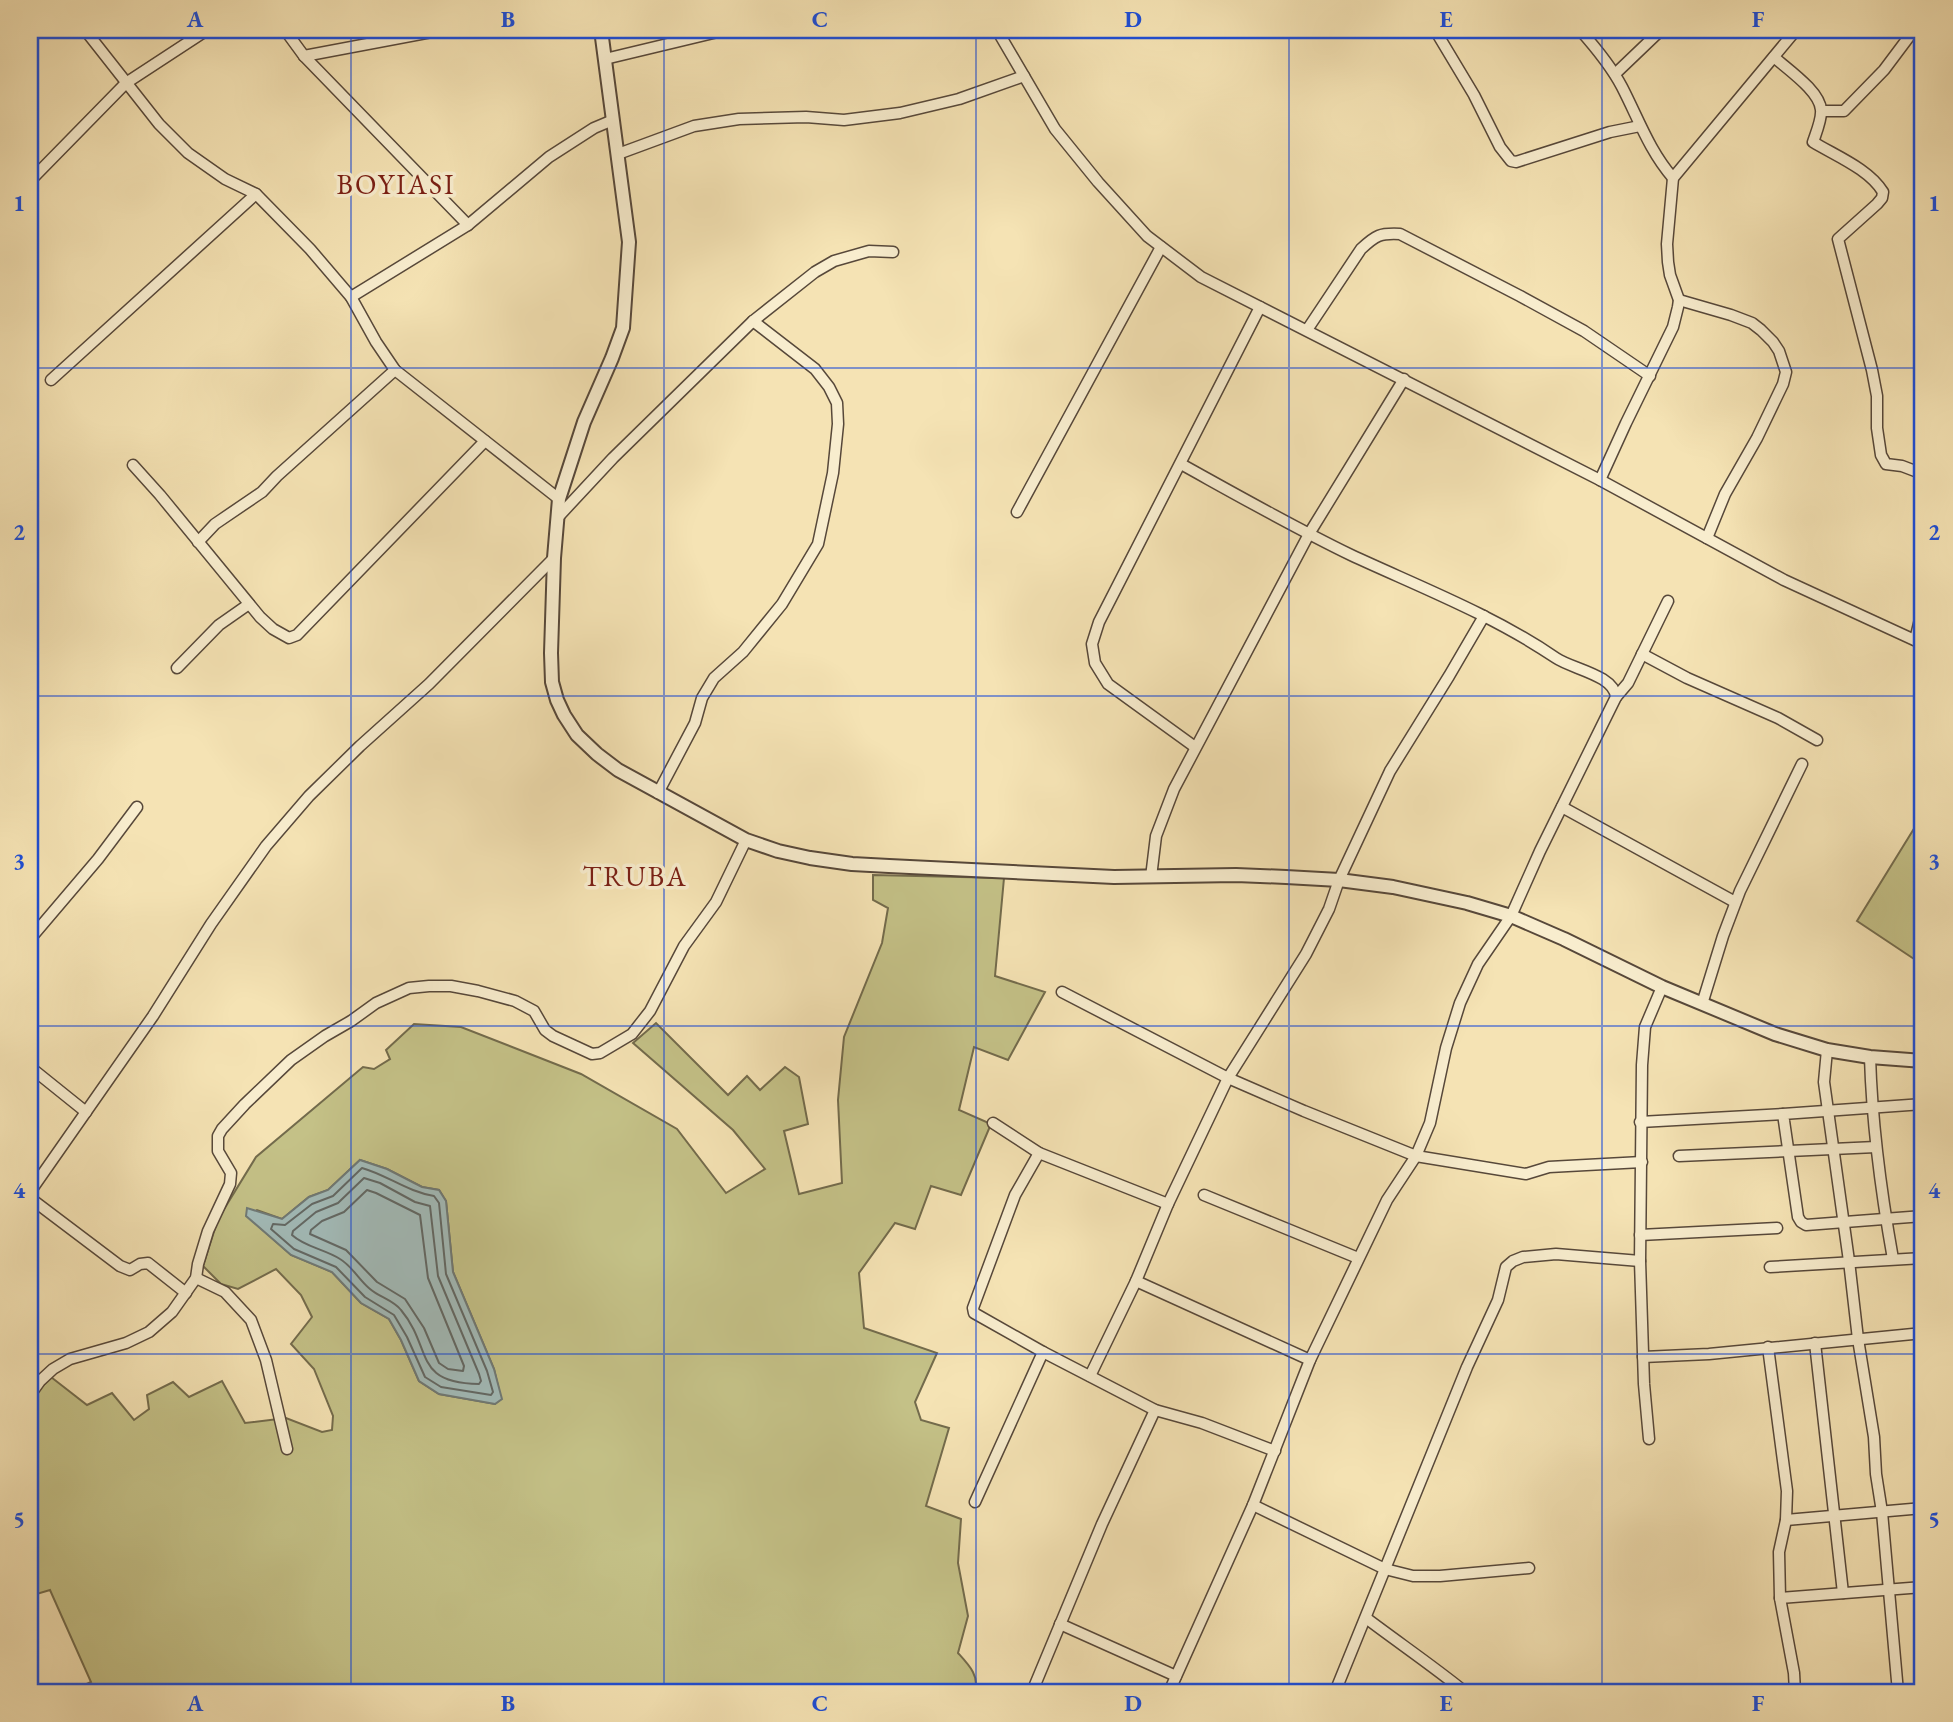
<svg xmlns="http://www.w3.org/2000/svg" width="1953" height="1722" font-family="'EB Garamond',serif">
<style>
.green{fill:#c4c187;stroke:#736b4c;stroke-width:2;fill-rule:evenodd}
.water{fill:#a2bbb9;stroke:#6f7976;stroke-width:2}
.lines{fill:none;stroke-linecap:round;stroke-linejoin:round}
.shore{stroke:#626865;stroke-width:2}
.minor-casing{stroke:#57483a;stroke-width:13}
.tertiary-casing{stroke:#57483a;stroke-width:16}
.minor{stroke:#f8edce;stroke-width:10}
.tertiary{stroke:#f8edce;stroke-width:12}
.grid{fill:none;stroke:#1d4ed8;stroke-width:2;stroke-opacity:0.55}
.labels{text-anchor:middle;stroke-width:7;stroke-linejoin:round;paint-order:stroke}
.quarter-label{font-size:28px;letter-spacing:2px;fill:#7a1f14;stroke:#f8edce}
.neatline{fill:none;stroke:#1d4ed8;stroke-width:2.5}
.grid-label{font-size:23px;text-anchor:middle;font-weight:bold;fill:#1d4ed8}
</style>
<rect width="100%" height="100%" fill="#f5e3b4"/>
<filter id="stains"><feTurbulence type="fractalNoise" baseFrequency=".00286" numOctaves="4"/><feColorMatrix values="0 0 0 0 .2 0 0 0 0 .09 0 0 0 0 .02 0 0 0 .5 -.17"/></filter>
<radialGradient id="worn" r=".72"><stop offset=".6" stop-color="#630" stop-opacity="0"/><stop offset="1" stop-color="#630" stop-opacity=".3"/></radialGradient>
<!-- green -->
<g class="green">
<polygon points="1923,814 1923,965 1857,921"/>
<path d="M873,875l131,3 -9,98 50,16 -37,68 -34,-13 -15,63 32,14 -30,71 -30,-9 -16,43 -20,-6 -36,50 5,55 73,25 -22,49 6,18 28,8 -23,78 35,13 -3,44 10,53 -10,37c10,11 23,24 16,39h-905l22,-10 -41,-92 -20,6v-105l2,-3 -2,-2v-83l6,-10 15,-16 36,28 25,-12 22,27 15,-11 -2,-14 26,-13 16,15 33,-16 23,42 41,-5 36,14 10,-2 1,-14 -19,-47 -23,-25 21,-27 -11,-22 -25,-26 -38,20 -17,-5 -18,-18 15,-47 38,-62 107,-90 11,2 16,-10 -4,-9 28,-26 47,3 120,47 96,55 49,64 39,-24 -32,-39 -100,-87 23,-20 72,72 19,-19 13,14 25,-23 14,10 9,47 -24,7 15,63 43,-11 -4,-83 6,-63 38,-94 6,-35 -15,-8zM360,1160l27,9 35,18 17,3 7,11 7,71 41,97 7,30 -6,5 -56,-10 -20,-13 -18,-41 -12,-21 -28,-16 -29,-31 -41,-17 -44,-39 10,-6 25,9 27,-22 19,-7z"/>
</g>
<!-- water -->
<polygon class="water" points="360,1160 387,1169 422,1187 439,1190 446,1201 453,1272 494,1369 502,1399 495,1404 439,1394 419,1381 401,1340 389,1319 361,1303 332,1272 291,1255 246,1216 247,1208 282,1219 309,1197 328,1190"/>
<g class="lines">
<!-- shore -->
<g class="shore">
<path d="M362,1168c25,7 46,24 72,28l5,7 7,71 41,97 6,21 -2,3 -50,-8 -16,-10 -18,-40 -13,-22 -29,-18 -29,-30 -42,-18 -23,-20 2,-5 12,1 27,-21 21,-8z"/>
<path d="M364,1178l16,5 35,19 15,4 8,70 41,98 2,7 -2,3c-67,-1 -46,-36 -78,-74 -8,-10 -22,-13 -31,-21 -11,-9 -18,-23 -30,-30 -16,-10 -35,-12 -48,-24l1,-4 23,-19 22,-9z"/>
<polygon points="367,1190 376,1193 420,1215 428,1278 464,1366 463,1371 448,1369 439,1363 424,1328 405,1299 377,1282 346,1250 310,1234 311,1230 322,1221 344,1212"/>
</g>
<defs>
<g id="minor">
<polyline points="85,30 159,124 188,153 225,179 256,194 310,249 351,297 376,342 395,370 559,499"/>
<polyline points="285,30 304,56 468,225"/>
<polyline points="997,30 1055,129 1098,182 1147,236 1201,277 1600,480 1784,580 1923,644"/>
<polyline points="1435,30 1474,95 1500,147 1511,161 1516,162 1610,132 1640,126"/>
<path d="M1580,30c16,18 31,36 42,57 17,33 27,63 51,91"/>
<polyline points="304,56 442,30"/>
<path d="M1774,57c13,12 46,34 47,53 1,9 -5,23 -8,32 23,14 56,27 70,50l-1,6 -5,6 -39,35 34,131 5,26v32l4,27 5,9 16,2 21,8"/>
<polyline points="605,59 726,30"/>
<polyline points="1615,74 1661,30"/>
<polyline points="1822,111 1844,111 1884,70 1914,30"/>
<polyline points="618,154 694,126 739,119 806,117 844,120 900,113 959,99 1024,76"/>
<polyline points="30,181 126,83 207,30"/>
<polyline points="351,297 468,225 549,157 594,128 613,120"/>
<polyline points="1679,300 1731,315 1752,323 1761,330 1773,342 1779,351 1786,372 1783,384 1757,438 1725,494 1707,538"/>
<path d="M1307,330l54,-81c15,-14 19,-16 39,-15l120,62 64,35 66,45"/>
<polyline points="51,380 256,194"/>
<polyline points="133,465 160,495 260,617 273,629 289,638 297,635 485,441"/>
<polyline points="1600,480 1626,423 1673,327 1678,307 1679,300 1670,275 1668,262 1667,244 1673,178 1796,30"/>
<polyline points="1017,512 1161,247"/>
<polyline points="559,516 613,458 753,321 815,272 834,261 869,251 893,252"/>
<polyline points="198,542 215,524 262,492 277,476 395,370"/>
<polyline points="1915,640 1923,607"/>
<polyline points="1642,654 1687,678 1778,718 1817,740"/>
<polyline points="177,668 219,625 249,604"/>
<polyline points="1616,697 1628,683 1668,601"/>
<polyline points="1195,747 1108,684 1095,663 1092,644 1099,622 1260,307"/>
<polyline points="658,793 695,723 702,698 714,678 743,652 782,604 818,544 833,473 838,424 837,403 829,387 815,369 753,321"/>
<polyline points="1562,807 1735,902"/>
<polyline points="1151,877 1156,836 1174,789 1309,534 1404,379"/>
<polyline points="30,939 98,859 137,807"/>
<polyline points="1062,992 1228,1078 1304,1111 1416,1156 1526,1174 1549,1167 1642,1162"/>
<polyline points="1702,1004 1723,936 1740,891 1802,764"/>
<polyline points="1827,1050 1824,1082 1849,1261 1858,1339 1874,1437 1876,1474 1882,1512 1898,1692"/>
<path d="M1870,1057c2,68 11,135 23,202"/>
<polyline points="30,1067 86,1112"/>
<polyline points="1923,1104 1783,1114 1798,1217 1801,1222 1806,1225 1923,1216"/>
<polyline points="1640,1122 1783,1114"/>
<polyline points="993,1123 1039,1153 1168,1204"/>
<polyline points="1039,1153 1015,1195 973,1308 974,1313 1043,1352 1155,1410 1202,1423 1275,1451"/>
<polyline points="1679,1156 1876,1147"/>
<polyline points="30,1192 153,1016 211,924 266,846 309,796 360,746 429,684 554,558"/>
<polyline points="1204,1195 1358,1258"/>
<polyline points="30,1198 120,1266 130,1270 140,1264 148,1263 186,1293"/>
<polyline points="1640,1235 1777,1228"/>
<polyline points="1770,1267 1923,1258"/>
<polyline points="196,1278 225,1292 251,1320 266,1360 287,1449"/>
<polyline points="1136,1281 1310,1360"/>
<polyline points="1815,1343 1843,1593"/>
<polyline points="1768,1347 1787,1491 1786,1520 1779,1552 1780,1598 1794,1673 1795,1692"/>
<polyline points="1643,1357 1709,1354 1923,1333"/>
<polyline points="1090,1376 1136,1281 1168,1204 1228,1078 1306,954 1329,909 1339,880 1390,771 1449,676 1484,616"/>
<polyline points="30,1395 40,1381 53,1369 70,1359 126,1343 149,1332 172,1312 196,1278 198,1264 208,1231 230,1184 231,1173 218,1151 218,1136 222,1129 245,1104 291,1060 325,1036 351,1021 376,1003 409,988 429,986 451,986 478,991 515,1001 534,1011 545,1030 553,1036 592,1054 600,1053 632,1034 650,1011 684,946 716,902 746,840"/>
<polyline points="1649,1439 1644,1384 1640,1261 1642,1065 1645,1027 1662,987"/>
<polyline points="975,1502 1043,1352"/>
<polyline points="1253,1505 1385,1569 1413,1576 1440,1576 1529,1568"/>
<polyline points="1786,1520 1923,1508"/>
<polyline points="1780,1598 1923,1587"/>
<path d="M1366,1618c33,25 67,48 99,74"/>
<polyline points="1060,1624 1176,1676"/>
<polyline points="30,1689 31,1692"/>
<polyline points="1032,1692 1102,1524 1155,1410"/>
<path d="M1169,1692l84,-187 57,-145 77,-160 29,-44 14,-33 16,-75 14,-45 18,-39 33,-48 29,-65 76,-154c-2,-22 -44,-28 -60,-39 -63,-43 -136,-71 -205,-103 -58,-28 -114,-60 -170,-91"/>
<polyline points="1335,1692 1467,1367 1498,1300 1506,1267 1513,1261 1523,1257 1556,1254 1640,1261"/>
</g>
<polyline id="tertiary" points="601,30 629,242 623,328 612,358 584,422 559,499 554,558 551,653 552,682 557,700 564,715 577,735 597,754 618,770 746,840 778,851 810,858 852,864 889,866 1114,877 1236,875 1286,877 1339,880 1393,887 1467,903 1511,916 1564,939 1662,987 1775,1034 1827,1050 1870,1057 1923,1061"/>
</defs>
<!-- minor casing -->
<use href="#minor" class="minor-casing"/>
<!-- tertiary casing -->
<use href="#tertiary" class="tertiary-casing"/>
<!-- minor -->
<use href="#minor" class="minor"/>
<!-- tertiary -->
<use href="#tertiary" class="tertiary"/>
</g>
<!-- grid -->
<path class="grid" d="M351,30v1662M664,30v1662M976,30v1662M1289,30v1662M1602,30v1662M30,368h1893M30,696h1893M30,1026h1893M30,1354h1893"/>
<g class="labels">
<!-- quarter labels -->
<g class="quarter-label">
<text x="396" y="194">BOYIASI</text>
<text x="635" y="886">TRUBA</text>
</g>
</g>
<!-- margin -->
<rect width="1953" height="1722" fill="none" stroke="#f5e3b4" stroke-width="77"/>
<rect x="38" y="38" width="1876" height="1646" class="neatline"/>
<g class="grid-label">
<text x="195" y="27">A</text>
<text x="508" y="27">B</text>
<text x="820" y="27">C</text>
<text x="1133" y="27">D</text>
<text x="1446" y="27">E</text>
<text x="1758" y="27">F</text>
<text x="19" y="211">1</text>
<text x="1934" y="211">1</text>
<text x="19" y="540">2</text>
<text x="1934" y="540">2</text>
<text x="19" y="869">3</text>
<text x="1934" y="869">3</text>
<text x="19" y="1198">4</text>
<text x="1934" y="1198">4</text>
<text x="19" y="1527">5</text>
<text x="1934" y="1527">5</text>
<text x="195" y="1711">A</text>
<text x="508" y="1711">B</text>
<text x="820" y="1711">C</text>
<text x="1133" y="1711">D</text>
<text x="1446" y="1711">E</text>
<text x="1758" y="1711">F</text>
</g>
<rect width="100%" height="100%" filter="url(#stains)"/>
<rect width="100%" height="100%" fill="url(#worn)"/>
</svg>
